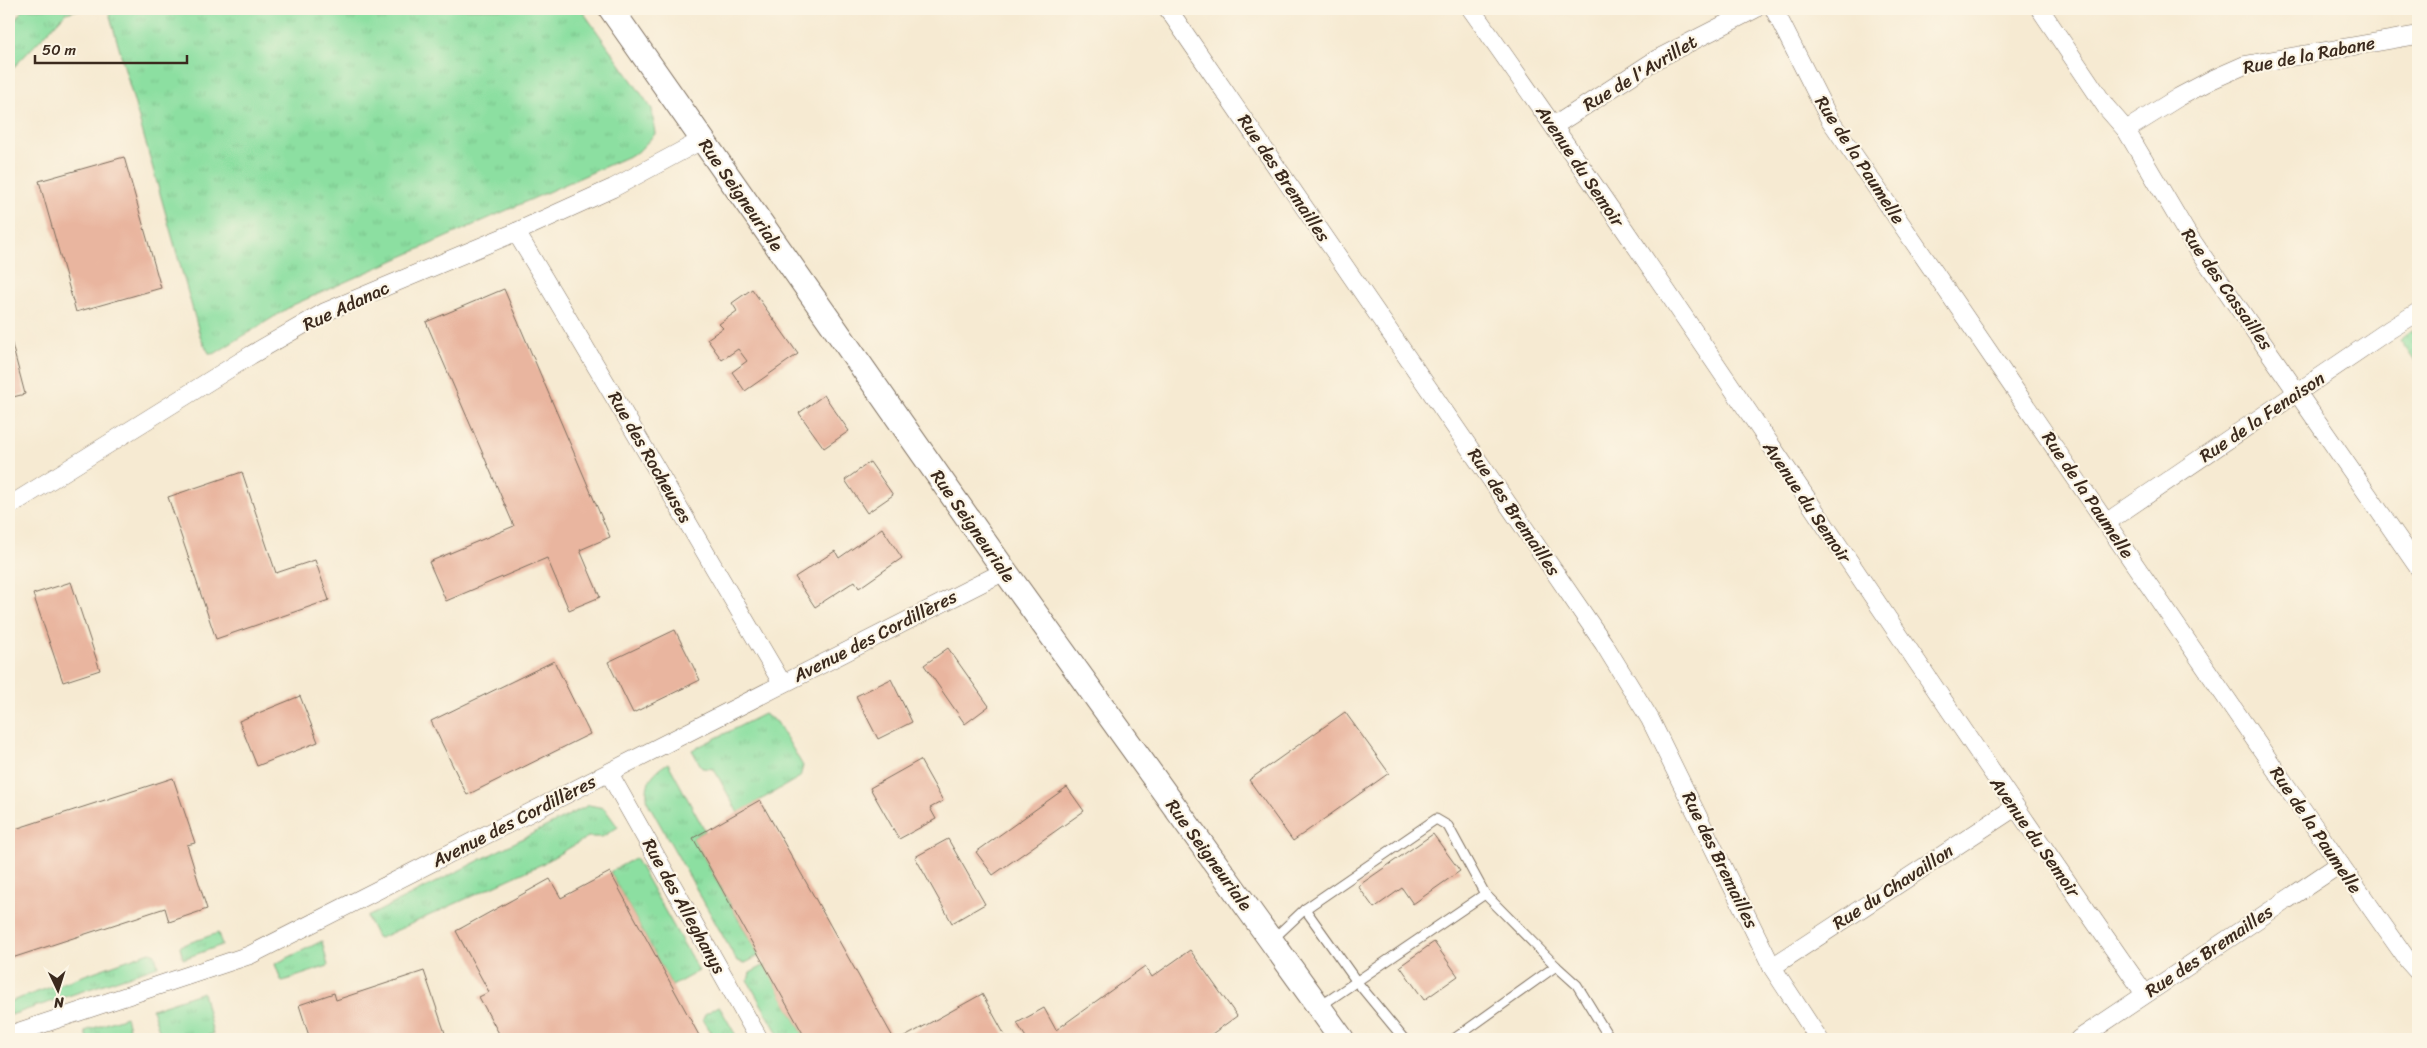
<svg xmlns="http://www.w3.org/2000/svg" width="2427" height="1048" font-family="Sriracha,sans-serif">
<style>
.grass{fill:url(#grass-tufts);stroke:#648460}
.park{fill:url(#park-dots);stroke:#648460}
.building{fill:#e9b59f}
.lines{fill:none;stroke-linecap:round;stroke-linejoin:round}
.lane-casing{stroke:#7c6d5d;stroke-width:11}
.street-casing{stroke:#7c6d5d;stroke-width:19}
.secondary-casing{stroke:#7c6d5d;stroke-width:26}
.lane{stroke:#fff;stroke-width:9}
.street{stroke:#fff;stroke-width:18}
.secondary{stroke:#fff;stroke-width:24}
.labels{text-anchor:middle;stroke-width:4.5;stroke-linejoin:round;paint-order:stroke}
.street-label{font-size:18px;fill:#3b2a1e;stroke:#fcf5e5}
</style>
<defs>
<pattern id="grass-tufts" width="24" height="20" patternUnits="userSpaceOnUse" patternTransform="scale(1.25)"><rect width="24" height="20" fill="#8cdfa1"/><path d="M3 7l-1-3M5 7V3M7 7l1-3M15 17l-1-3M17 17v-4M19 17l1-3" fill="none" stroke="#7ac08a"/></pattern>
<pattern id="park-dots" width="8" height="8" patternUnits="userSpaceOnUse" patternTransform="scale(1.25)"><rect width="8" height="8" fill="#8cdfa1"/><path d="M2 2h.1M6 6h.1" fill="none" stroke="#7ac08a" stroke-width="1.8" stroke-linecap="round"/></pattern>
</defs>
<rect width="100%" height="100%" fill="#fcf5e5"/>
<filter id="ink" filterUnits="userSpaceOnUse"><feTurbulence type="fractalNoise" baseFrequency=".02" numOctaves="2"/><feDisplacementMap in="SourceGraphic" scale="10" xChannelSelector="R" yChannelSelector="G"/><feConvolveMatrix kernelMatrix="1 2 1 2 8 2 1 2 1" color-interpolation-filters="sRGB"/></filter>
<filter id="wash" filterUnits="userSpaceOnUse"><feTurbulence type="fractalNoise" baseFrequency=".0096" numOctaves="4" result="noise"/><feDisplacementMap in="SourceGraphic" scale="20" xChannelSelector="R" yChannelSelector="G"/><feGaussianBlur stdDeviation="1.12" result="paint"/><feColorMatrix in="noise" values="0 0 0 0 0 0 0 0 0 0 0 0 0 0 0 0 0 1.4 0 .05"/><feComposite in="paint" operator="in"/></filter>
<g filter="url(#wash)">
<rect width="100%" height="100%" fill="#f6ead2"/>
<!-- grass -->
<g class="grass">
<polygon points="24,9 81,9 66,13 9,72 9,27"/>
<polygon points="108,9 376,9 378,11 383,9 581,9 652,109 655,134 638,152 293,305 214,354 209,353 201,339"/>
<polygon points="764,714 777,722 803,766 800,777 738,813 714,769 702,768 692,750"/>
<path d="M668,763l37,68 -12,7 66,118 -14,7 -8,-2 -89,-158c-4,-19 3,-30 20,-40z"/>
<polygon points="589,805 604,808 618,827 602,837 588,837 540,865 380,938 377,937 367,917"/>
<polygon points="635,858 699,971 672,986 610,872"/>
<polygon points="218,933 222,945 183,959 180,946"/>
<polygon points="322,941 328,966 283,981 281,980 275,964"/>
<polygon points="150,952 155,954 158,966 11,1015 9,1002"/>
<polygon points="765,965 806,1039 781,1039 748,981 750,973"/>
<polygon points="203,992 213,1034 197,1039 162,1039 152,1009"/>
<polygon points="719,1006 738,1039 715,1039 703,1019 705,1014"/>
<polygon points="126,1017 130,1032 122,1035 123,1039 87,1039 85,1031"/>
</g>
<!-- park -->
<polygon class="park" points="2418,327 2418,366 2400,340"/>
<g id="blocks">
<!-- building -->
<g class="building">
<polygon points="124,157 161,288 76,312 39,181"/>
<polygon points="504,289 610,537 580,550 600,597 569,610 547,558 446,601 429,562 514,526 426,322"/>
<polygon points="752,289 798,354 745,391 732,372 747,361 738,349 722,360 707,339 723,328 719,324 737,311 732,303"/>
<polygon points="9,333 25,394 9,398"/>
<polygon points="824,395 849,431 824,448 799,413"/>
<polygon points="870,462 893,495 867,513 845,480"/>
<polygon points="242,472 276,573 315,560 329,600 216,639 168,497"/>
<polygon points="882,528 902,558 859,588 855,581 815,607 795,577 835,551 839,558"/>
<polygon points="71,582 100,670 63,682 33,594"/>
<polygon points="675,630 700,680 633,713 608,662"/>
<polygon points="948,648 989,706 965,724 924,665"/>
<polygon points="554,661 590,734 467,795 431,721"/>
<polygon points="891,679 912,722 878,739 856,696"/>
<polygon points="300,696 318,742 257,766 239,721"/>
<polygon points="1345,712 1389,773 1293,841 1249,780"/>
<polygon points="920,760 943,801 930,808 936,819 899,839 870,788"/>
<polygon points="173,778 195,843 187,845 207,909 169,922 165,908 9,959 9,831"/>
<polygon points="1067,787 1084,811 993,875 976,852"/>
<polygon points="760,800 894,1039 806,1039 693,838"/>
<polygon points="1433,834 1460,871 1413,904 1402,888 1374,908 1358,886"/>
<polygon points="948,839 985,904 952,923 915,857"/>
<polygon points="610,872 701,1039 502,1039 479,997 489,992 456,931 550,879 561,898"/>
<polygon points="1434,942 1458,976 1424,1000 1400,966"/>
<polygon points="1190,950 1237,1016 1205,1039 1027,1039 1017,1023 1044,1008 1056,1030 1145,966 1152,977"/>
<polygon points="424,971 447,1039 310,1039 299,1005 334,993 336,1000"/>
<polygon points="982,994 1007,1039 901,1039"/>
</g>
</g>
</g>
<g filter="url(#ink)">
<use href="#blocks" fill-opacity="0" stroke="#7c6d5d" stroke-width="1"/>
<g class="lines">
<defs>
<g id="lane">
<polyline points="1305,909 1357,982 1404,1039"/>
<polyline points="1272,940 1305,909 1436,819 1448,826 1485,894 1319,1007"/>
<polyline points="1556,966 1577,985 1610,1039"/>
<polyline points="1454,1039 1556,966 1485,894"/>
</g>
<g id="street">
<polyline points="1168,9 1604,644 1650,719 1772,967 1819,1039"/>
<path d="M1471,9c230,324 445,659 674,985"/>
<polyline points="1774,9 1830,120 2340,864 2409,962 2418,972"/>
<polyline points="2040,9 2106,107 2126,130 2188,235 2418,567"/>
<polyline points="1554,126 1657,59 1755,9"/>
<polyline points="2126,130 2179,97 2211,80 2245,65 2418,35"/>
<path d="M516,232c91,150 177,301 266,451"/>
<polyline points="9,506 251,355 325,312 516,232 613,188 702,140"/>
<polyline points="2107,522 2389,330 2418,312"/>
<polyline points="609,773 759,1039"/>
<polyline points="1772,967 2014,808"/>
<polyline points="9,1035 250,955 1005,571"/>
<polyline points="2079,1039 2340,864"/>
</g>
<polyline id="secondary" points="611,9 1005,571 1342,1039"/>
</defs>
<!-- lane casing -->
<use href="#lane" class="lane-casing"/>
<!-- street casing -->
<use href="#street" class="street-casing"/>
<!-- secondary casing -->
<use href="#secondary" class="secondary-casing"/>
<!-- lane -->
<use href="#lane" class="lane"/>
<!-- street -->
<use href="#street" class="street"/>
<!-- secondary -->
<use href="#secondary" class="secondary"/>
</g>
</g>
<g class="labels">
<!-- street labels -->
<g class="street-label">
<text transform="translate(2309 55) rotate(-11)" y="6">Rue de la Rabane</text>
<text transform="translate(1640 73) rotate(-31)" y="6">Rue de l'Avrillet</text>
<text transform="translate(1860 160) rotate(57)" y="6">Rue de la Paumelle</text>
<text transform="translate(1580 166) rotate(56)" y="6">Avenue du Semoir</text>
<text transform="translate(1284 178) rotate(56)" y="6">Rue des Bremailles</text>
<text transform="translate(741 195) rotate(55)" y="6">Rue Seigneuriale</text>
<text transform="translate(2227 289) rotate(55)" y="6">Rue des Cassailles</text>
<text transform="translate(346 306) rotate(-25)" y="6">Rue Adanac</text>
<text transform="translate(2262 417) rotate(-34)" y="6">Rue de la Fenaison</text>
<text transform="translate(650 457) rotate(60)" y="6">Rue des Rocheuses</text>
<text transform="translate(2088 495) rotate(56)" y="6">Rue de la Paumelle</text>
<text transform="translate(1807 502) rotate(56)" y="6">Avenue du Semoir</text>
<text transform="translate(1514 512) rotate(56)" y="6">Rue des Bremailles</text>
<text transform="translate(973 526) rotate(55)" y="6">Rue Seigneuriale</text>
<text transform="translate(875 636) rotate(-27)" y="6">Avenue des Cordillères</text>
<text transform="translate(514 821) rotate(-27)" y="6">Avenue des Cordillères</text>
<text transform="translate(2316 830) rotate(56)" y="6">Rue de la Paumelle</text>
<text transform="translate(2035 837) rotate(55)" y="6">Avenue du Semoir</text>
<text transform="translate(1209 855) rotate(54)" y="6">Rue Seigneuriale</text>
<text transform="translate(1720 860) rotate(64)" y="6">Rue des Bremailles</text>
<text transform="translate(1893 887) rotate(-33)" y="6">Rue du Chavaillon</text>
<text transform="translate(684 906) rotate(61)" y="6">Rue des Alleghanys</text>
<text transform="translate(2209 951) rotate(-34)" y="6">Rue des Bremailles</text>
</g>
</g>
<!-- margin -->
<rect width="2427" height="1048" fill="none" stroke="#fcf5e5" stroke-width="30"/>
<!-- north arrow -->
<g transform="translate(58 990) rotate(176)" stroke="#fcf5e5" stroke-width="4" paint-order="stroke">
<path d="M0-4L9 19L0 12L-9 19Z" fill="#3b2a1e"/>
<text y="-8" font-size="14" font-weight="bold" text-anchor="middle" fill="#3b2a1e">N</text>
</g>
<!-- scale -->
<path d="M35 55v8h152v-8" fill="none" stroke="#3b2a1e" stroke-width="2.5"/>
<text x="42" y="55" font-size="15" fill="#3b2a1e" stroke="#fcf5e5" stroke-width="4" paint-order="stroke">50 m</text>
</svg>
